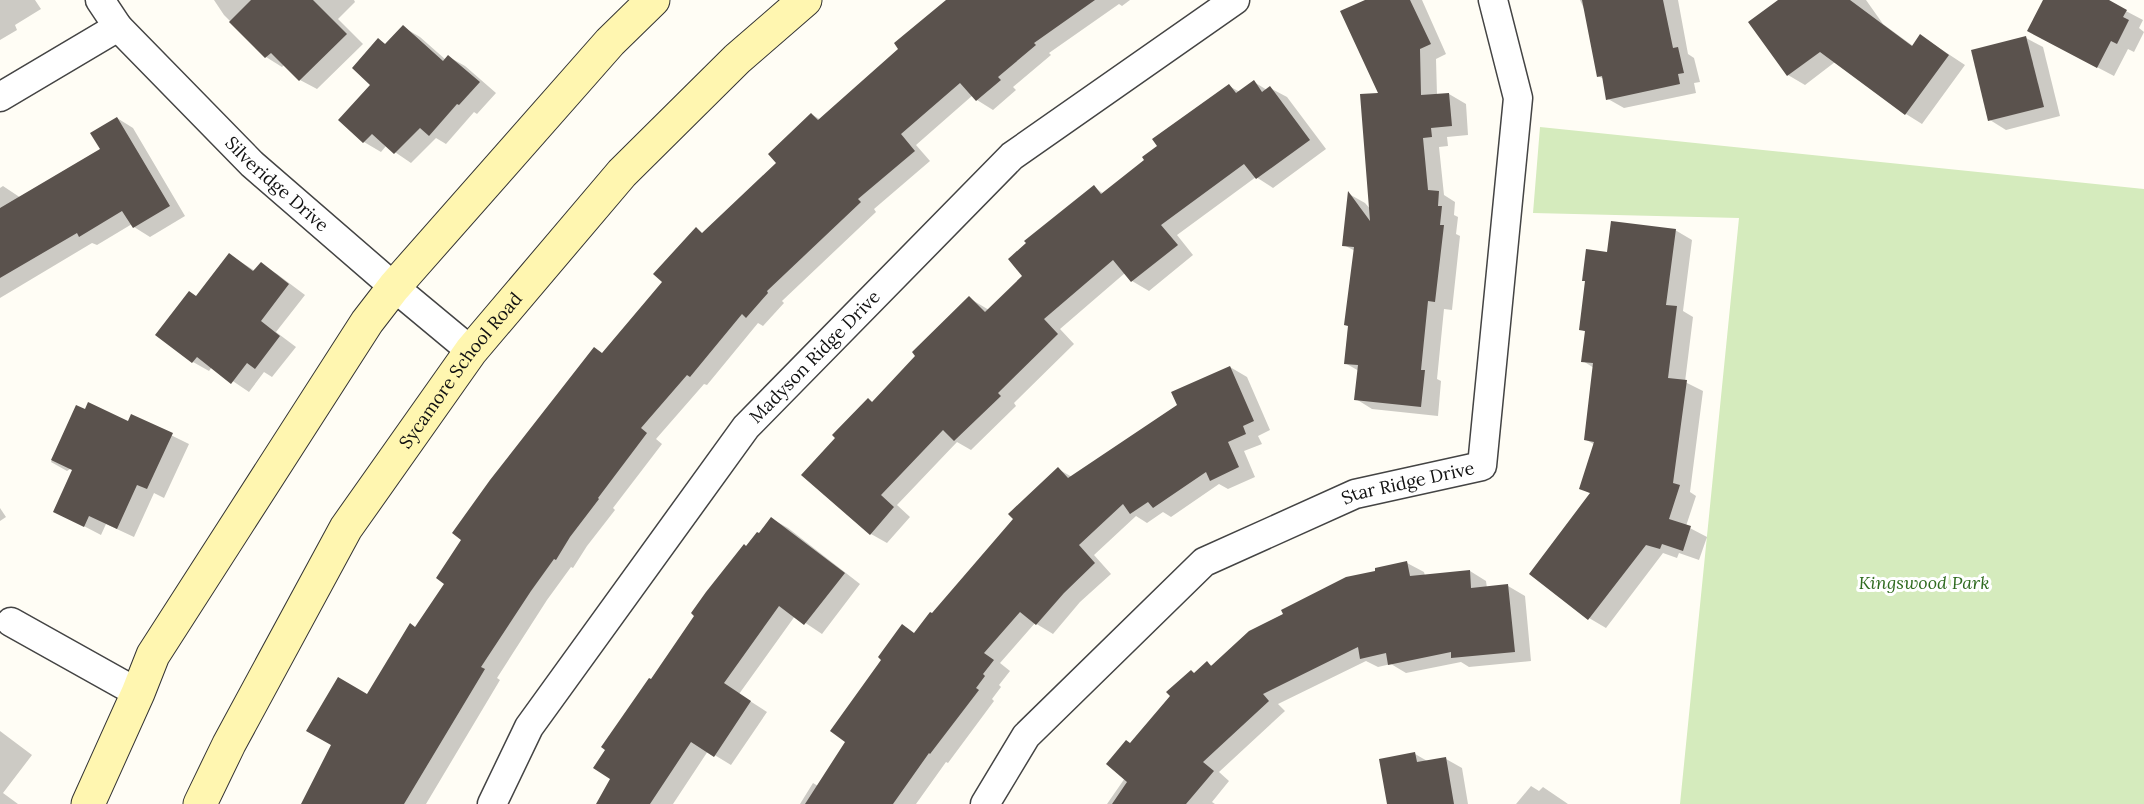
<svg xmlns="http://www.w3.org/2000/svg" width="2144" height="804" font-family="Lora,serif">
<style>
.green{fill:#d5ebbd}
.shadow{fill:#0003}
.building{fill:#5a524d}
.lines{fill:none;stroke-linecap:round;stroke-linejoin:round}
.minor-casing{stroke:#444;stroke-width:31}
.secondary-casing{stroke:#333;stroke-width:35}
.minor{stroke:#fff;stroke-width:28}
.secondary{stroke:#fff6b0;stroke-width:33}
.labels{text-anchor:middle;stroke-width:6;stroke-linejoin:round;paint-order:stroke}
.street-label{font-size:18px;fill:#111;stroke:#fff}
.park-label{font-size:18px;font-style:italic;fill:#2f6b1f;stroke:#fff}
</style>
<rect width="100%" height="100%" fill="#fffdf5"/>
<!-- green -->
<polygon class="green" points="1540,127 2144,189 2144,804 1680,804 1739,218 1533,213"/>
<!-- shadow -->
<g class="shadow">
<polygon points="0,0 35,0 41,9 15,25 17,30 0,40"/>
<polygon points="214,0 354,0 355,2 338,19 363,44 317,89 300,80 285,64 282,67 266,57 224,15"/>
<polygon points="958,0 1130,0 1122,6 1119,4 1049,53 1051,55 1013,87 1016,90 993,110 977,100 973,95 916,145 930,161 874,209 876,212 782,301 784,303 763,326 758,323 707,385 704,384 656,439 662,444 613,508 615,510 587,546 573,568 571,567 547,600 497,678 500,680 426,804 302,804 367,696 416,629 603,354 664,281 696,229 703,234 778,163 811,114 821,120"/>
<polygon points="1368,0 1422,0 1446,54 1436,59 1437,95 1449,94 1466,104 1468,135 1447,137 1448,146 1439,147 1444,195 1455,202 1454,215 1458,217 1456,234 1460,236 1452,310 1444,309 1437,379 1441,381 1438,416 1372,409 1356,399 1359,371 1345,363 1355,251 1344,245 1349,194 1365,203 1371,210 1380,94"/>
<polygon points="1580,0 1678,0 1688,54 1694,58 1700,82 1694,83 1696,93 1624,108 1608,99 1604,79 1598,76 1586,13"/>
<polygon points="1781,0 1866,0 1883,24 1913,46 1921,36 1965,65 1922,124 1906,114 1835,62 1805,85 1788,75"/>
<polygon points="2045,0 2105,0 2143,20 2139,28 2144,32 2134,52 2128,49 2114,76 2045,40"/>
<polygon points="403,27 420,37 446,60 449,57 465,66 496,93 477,114 474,112 446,144 436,138 411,163 386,146 381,152 364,142 340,120 372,84 378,40 387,45"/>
<polygon points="2026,38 2043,47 2060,116 2006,130 1990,120"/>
<polygon points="1254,82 1267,90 1270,88 1287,97 1326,149 1273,188 1256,177 1177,235 1193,255 1149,291 1132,281 1125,273 1060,329 1074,344 1014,403 1016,406 971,450 957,442 897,505 910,517 887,543 871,534 868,400 874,403 969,298 989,310 1024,276 1094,187 1104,194 1146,160 1229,86 1240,92"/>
<polygon points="117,118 133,128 185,216 150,237 134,227 132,224 97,245 92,243 0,298 0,188 3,186 21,198 102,150"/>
<polygon points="1675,230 1692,240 1683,311 1693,317 1685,382 1703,391 1690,492 1696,496 1686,526 1707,537 1699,560 1679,553 1677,558 1663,553 1606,628 1589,618 1591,494 1581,488 1595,445 1585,439 1594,368 1583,361 1586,332 1581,329 1586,282 1583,280 1608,253"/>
<polygon points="230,255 255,271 261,264 277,274 305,295 276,332 296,347 272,377 264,372 249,392 212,367 209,371 193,362 197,297"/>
<polygon points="1230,367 1247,377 1270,430 1258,436 1262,444 1244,451 1255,477 1228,489 1219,484 1171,517 1163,512 1147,523 1136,516 1094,555 1111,574 1080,602 1053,634 1035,623 1000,663 1010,671 999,685 1001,687 992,699 994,701 948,763 946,762 916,804 800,804 813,783 818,786 916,634 1058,469 1072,477 1179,406"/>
<polygon points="77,407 129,423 132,416 189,444 164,498 154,493 134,537 106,524 101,535 55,511 76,465 67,471 51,462"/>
<polygon points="0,508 6,517 0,521"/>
<polygon points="772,519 788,528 860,584 822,634 795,616 739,694 767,712 731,765 708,751 673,804 597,804 612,778 652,681 747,547"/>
<polygon points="1407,563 1424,572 1425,576 1470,571 1486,581 1487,588 1508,586 1525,596 1531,661 1469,667 1461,662 1406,673 1391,664 1378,667 1366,661 1278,704 1285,711 1219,772 1229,781 1212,802 1215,804 1107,804 1125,778 1131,745 1207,663 1213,666 1377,572"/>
<polygon points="0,731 32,755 3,793 18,804 0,804"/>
<polygon points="1415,754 1429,762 1446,759 1462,768 1468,804 1388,804"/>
<polygon points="1531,786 1539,791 1543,787 1568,804 1516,804"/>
</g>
<!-- building -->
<g class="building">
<polygon points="251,0 313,0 347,34 299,81 271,53 265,58 229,22"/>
<polygon points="946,0 1095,0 1034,43 1036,45 998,77 1001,80 976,101 960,83 901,134 915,151 858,199 861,202 767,291 768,293 746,318 742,314 690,377 687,375 641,428 647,433 598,498 599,499 570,537 556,560 554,559 531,591 481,667 485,669 404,804 301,804 331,745 306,731 338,677 367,694 410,623 415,627 444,584 436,578 461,540 452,533 490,480 594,347 602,353 662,282 653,274 696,227 702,233 776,163 768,154 811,113 818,120 898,49 894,43"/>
<polygon points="1365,0 1410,0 1431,44 1420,49 1421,95 1449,93 1452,126 1431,128 1432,137 1423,138 1428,190 1439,191 1438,206 1442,206 1440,225 1444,225 1435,302 1428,301 1421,370 1425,370 1421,407 1354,400 1358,365 1344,364 1348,326 1344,325 1354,247 1342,246 1348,191 1370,221 1360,94 1378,93 1340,11"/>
<polygon points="1582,0 1663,0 1673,48 1678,47 1684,73 1678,74 1680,84 1606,100 1602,76 1597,77"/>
<polygon points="1778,0 1850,0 1912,46 1920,34 1949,55 1905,115 1820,52 1787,76 1748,22"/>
<polygon points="2043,0 2109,0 2127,10 2123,17 2129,20 2117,44 2111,41 2097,68 2027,31"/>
<polygon points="403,25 443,61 448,55 480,82 459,105 457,104 429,136 420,128 394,154 372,134 363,143 338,120 370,85 352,68 378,38 385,44"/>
<polygon points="2026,36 2044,107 1988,121 1971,50"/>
<polygon points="1254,80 1262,92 1270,86 1310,140 1256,179 1244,164 1161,225 1178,245 1131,282 1113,260 1044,319 1058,334 998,393 1001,396 954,441 943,430 881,495 894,507 870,535 801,475 835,438 832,435 868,398 872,402 915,356 912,352 969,296 985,312 1022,276 1008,259 1026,243 1024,241 1094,185 1101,194 1144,160 1142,157 1157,146 1152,139 1229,84 1236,93"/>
<polygon points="117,117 170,206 133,228 122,211 79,237 77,233 0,278 0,208 100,149 90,133"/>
<polygon points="1611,221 1676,229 1666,305 1677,306 1668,378 1687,380 1673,483 1680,485 1669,519 1691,526 1683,551 1662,544 1660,549 1646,545 1588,620 1529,574 1590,493 1579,489 1594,442 1584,440 1593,363 1581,362 1585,331 1579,330 1585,281 1582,281 1586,249 1607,252"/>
<polygon points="229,253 253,271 261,262 289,284 261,321 280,336 255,369 247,363 231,384 197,357 192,363 155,335 189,291 196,296"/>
<polygon points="1230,366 1254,421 1243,426 1246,434 1228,442 1239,467 1210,481 1206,472 1153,508 1148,502 1130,514 1123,504 1079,545 1095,563 1064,593 1036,625 1020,612 984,653 994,660 983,674 985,676 976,688 979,690 930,754 929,753 893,804 805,804 845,742 830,731 881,660 878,657 902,624 914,633 930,612 932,613 1013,519 1008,514 1058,467 1068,478 1177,405 1171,392"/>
<polygon points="88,402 128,421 131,414 173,433 147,489 137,485 117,529 89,516 84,527 53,512 72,470 51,460 76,405 85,409"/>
<polygon points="771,517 845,573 804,625 779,606 724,683 751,701 714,757 691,742 650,804 596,804 610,779 593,768 605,750 601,747 649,678 651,679 694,616 691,613 706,592 744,544 746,546 757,532 759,533"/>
<polygon points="1407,561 1410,576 1470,570 1471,588 1508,584 1515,652 1451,658 1451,652 1388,665 1386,653 1360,659 1358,647 1263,694 1269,701 1203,762 1214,771 1186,804 1112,804 1127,782 1106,764 1126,740 1130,743 1170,696 1166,692 1191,670 1194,673 1207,661 1211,666 1249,631 1283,614 1281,610 1346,577 1375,571 1375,568"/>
<polygon points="1415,752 1417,762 1446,757 1454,804 1387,804 1379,759"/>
</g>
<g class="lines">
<defs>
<g id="minor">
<path id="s1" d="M100,0l18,27 134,137 142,123 77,64"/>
<polyline points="0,97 118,27"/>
<polyline points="11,622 138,693"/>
<path id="s2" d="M492,804l37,-77 217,-300 266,-271 223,-156"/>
<path id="s3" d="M985,804l41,-68 178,-174 151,-68 127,-28 36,-368 -25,-98"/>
</g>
<g id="secondary">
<polyline points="88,804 138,693 153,655 367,322 394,287 610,42 653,0"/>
<path id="s4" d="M200,804l29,-60 117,-216 125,-177 151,-178 115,-114 68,-59"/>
</g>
</defs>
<!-- minor casing -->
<use href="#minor" class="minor-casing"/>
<!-- secondary casing -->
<use href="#secondary" class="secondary-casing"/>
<!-- minor -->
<use href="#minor" class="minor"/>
<!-- secondary -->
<use href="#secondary" class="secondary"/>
</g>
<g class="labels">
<!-- street labels -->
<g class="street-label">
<text dy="6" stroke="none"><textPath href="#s1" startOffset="256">Silveridge Drive</textPath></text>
<text dy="6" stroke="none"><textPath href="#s2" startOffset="554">Madyson Ridge Drive</textPath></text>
<text dy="6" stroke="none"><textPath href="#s4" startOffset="507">Sycamore School Road</textPath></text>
<text dy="6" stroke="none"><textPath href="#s3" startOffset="548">Star Ridge Drive</textPath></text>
</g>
<!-- park labels -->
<g class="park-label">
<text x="1924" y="589">Kingswood Park</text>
</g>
</g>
</svg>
